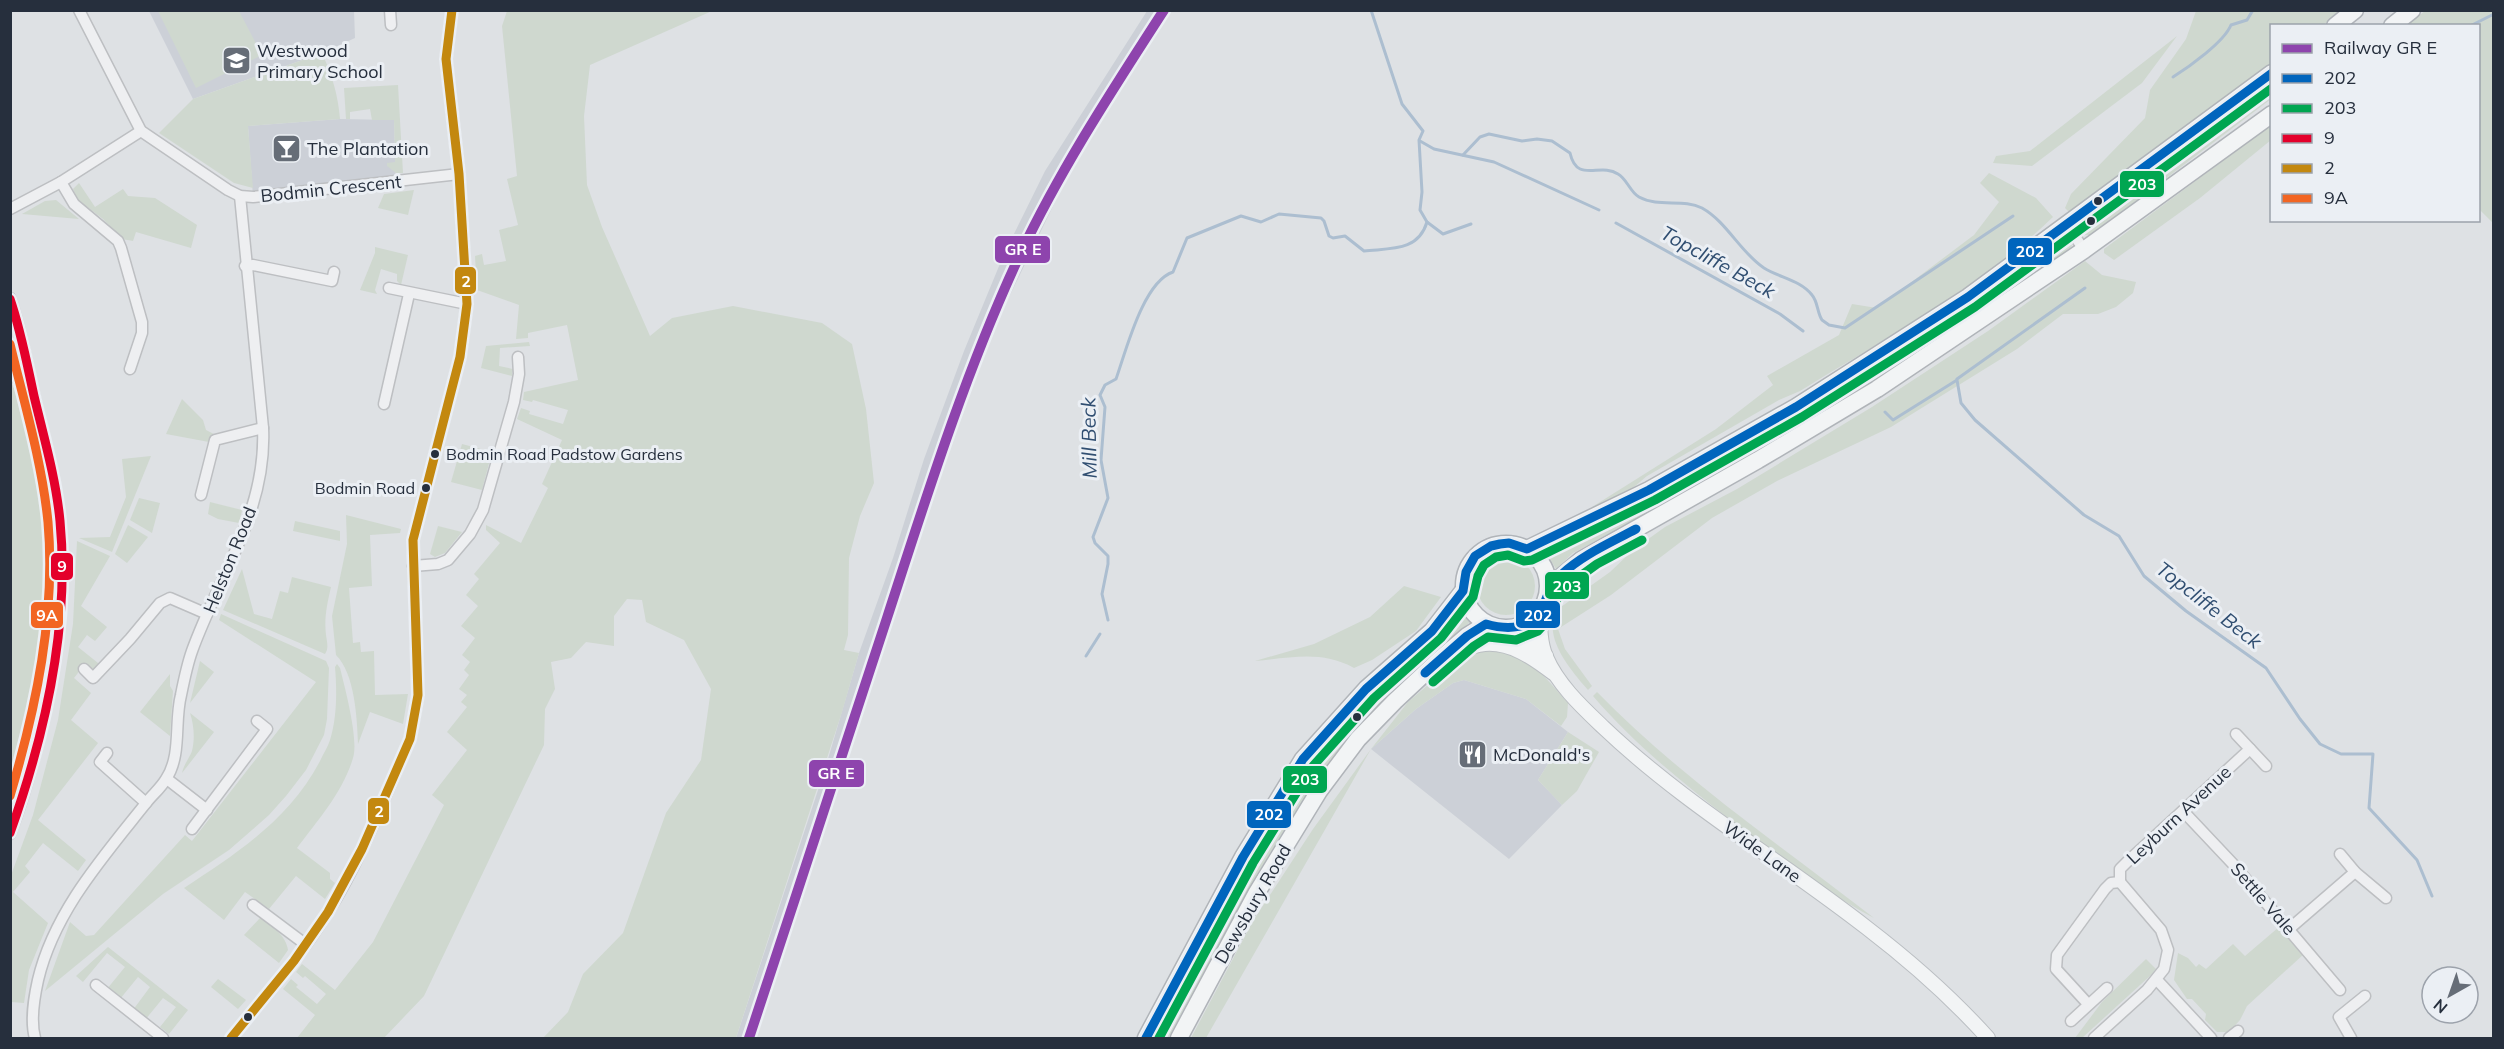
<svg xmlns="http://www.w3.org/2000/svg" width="2504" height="1049" font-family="Mulish,sans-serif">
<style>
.built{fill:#ccd0d7}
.green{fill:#cfd8cf}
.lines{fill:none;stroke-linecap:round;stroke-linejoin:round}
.stream{stroke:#acbed0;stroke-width:3}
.minor-casing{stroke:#bdbfc2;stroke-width:13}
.major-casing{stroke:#babec2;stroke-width:16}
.highway-casing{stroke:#b0b4b9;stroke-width:19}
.minor{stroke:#eeeff1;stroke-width:10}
.major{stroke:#f2f4f5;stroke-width:14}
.highway{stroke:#f2f4f5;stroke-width:16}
.bus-1-casing{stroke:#ebeff4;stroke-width:14}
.bus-2-casing{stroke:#ebeff4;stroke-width:14}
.bus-3-casing{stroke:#ebeff4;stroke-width:14}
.bus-4-casing{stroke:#ebeff4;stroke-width:14}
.bus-5-casing{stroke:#ebeff4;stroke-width:14}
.bus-1{stroke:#0065bd;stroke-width:9}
.bus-2{stroke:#00a651;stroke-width:9}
.bus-3{stroke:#e4002b;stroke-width:9}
.bus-4{stroke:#c3880f;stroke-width:9}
.bus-5{stroke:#f26522;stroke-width:9}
.rail-1-casing{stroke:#ebeff4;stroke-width:15}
.rail-1{stroke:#8e44ad;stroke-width:10}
.bus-dot{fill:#262f3d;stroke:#ebeff4;stroke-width:2}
.labels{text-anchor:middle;stroke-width:6;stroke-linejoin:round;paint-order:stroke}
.bus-label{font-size:16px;fill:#262f3d;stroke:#ebeff4;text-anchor:start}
.poi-label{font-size:18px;fill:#262f3d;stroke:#ebeff4;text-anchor:start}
.street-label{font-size:18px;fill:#262f3d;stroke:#ebeff4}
.water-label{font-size:20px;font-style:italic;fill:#304e71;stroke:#ebeff4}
.line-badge{stroke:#ebeff4;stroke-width:2}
.badge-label{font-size:16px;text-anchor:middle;font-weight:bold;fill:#fff}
</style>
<rect width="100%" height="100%" fill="#dee1e4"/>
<!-- built -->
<g class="built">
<polygon points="149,11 354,11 355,38 322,53 193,99"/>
<polygon points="1147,11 1170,11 1127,75 1070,171 997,322 966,402 894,613 752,1038 736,1038 826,766 859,653 893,558 924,459 964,351 1004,254 1045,171"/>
<polygon points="340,119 394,120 396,183 253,197 248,126"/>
<polygon points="1464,680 1526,699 1568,732 1538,780 1562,805 1509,859 1371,749 1416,709 1453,683"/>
</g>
<!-- green -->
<g class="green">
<polygon points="158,11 239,11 262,55 196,88"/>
<polygon points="507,11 712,11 590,65 584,116 587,185 602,227 650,336 672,318 733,306 822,323 852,344 866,409 874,483 860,516 849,558 848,635 844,650 859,653 842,712 736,1038 543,1038 568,1012 583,974 623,933 666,813 701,760 711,689 684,640 646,622 642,600 627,599 614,616 614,646 586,642 571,658 551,662 555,689 545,709 544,745 424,996 384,1038 297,1038 315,1015 283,989 291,979 298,985 296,987 317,1004 326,994 305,976 303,978 296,972 302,964 335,990 373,942 444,805 432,795 467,750 447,732 467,707 461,702 467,695 459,689 469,675 464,670 470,662 462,655 475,638 461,626 478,606 466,595 479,579 474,574 500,543 486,530 486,525 521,543 548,488 542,484 562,440 517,419 521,408 530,411 529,414 563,424 568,410 533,400 532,402 523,400 524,392 578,380 567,325 528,333 528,338 516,339 519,305 477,290 475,256 482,254 484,265 506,261 499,230 518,225 507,179 517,176 502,26"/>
<polygon points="2196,11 2343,11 2323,25 2272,26 2271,64 2082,207 2069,212 2065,208 2071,194 2145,118 2150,90 2186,39"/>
<polygon points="2425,11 2493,11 2493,223 2479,209 2478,26 2405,26"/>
<polygon points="2177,36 2142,83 2032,166 1993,163 1996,156 2030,151"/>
<path d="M322,53c10,22 16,42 18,66l-92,7 5,62 -19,-5 -75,-50 34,-34z"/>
<polygon points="2271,82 2271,99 2091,235 2084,235 2081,231 2086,222"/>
<polygon points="398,85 403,173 396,173 387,166 387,163 395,162 394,120 372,120 370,109 350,112 350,119 346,119 344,88"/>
<polygon points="2271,125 2271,140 2200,198 2114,260 2104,253 2104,249"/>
<path d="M1989,173l47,25 17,19c-73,71 -167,121 -253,174l-21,9 -132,76c-15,12 -35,33 -55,31l124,-78 57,-44 -6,-9 72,-41 13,-31 25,4 97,-73 25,-33 -19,-19z"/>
<polygon points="79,183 95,207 123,189 128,196 155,198 197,225 191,248 136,232 133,241 122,239 103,219 77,199 73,189"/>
<polygon points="414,190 408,215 378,208 384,194"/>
<polygon points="56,200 79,219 22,214 45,201"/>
<path d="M2062,239l8,2 2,5 -10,10c-82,57 -166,113 -251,166 -77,47 -158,89 -238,131l-17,16 -12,-20 19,-6 31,-17 211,-117 74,-45z"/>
<polygon points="375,247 408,255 401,285 397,281 397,274 381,269 375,290 377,294 360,290 375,253"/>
<path d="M2085,261l17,14 34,7 -3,11 -17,14 -18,7h-35l-46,35 -126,78 -114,54 -65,37 -101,77 -53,34 7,20 27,37 -4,4c-13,-15 -32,-37 -35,-58 -1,-6 3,-16 5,-23l52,-37 23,-22 32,-23 72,-38 135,-82 116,-76z"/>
<polygon points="529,342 530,346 500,348 499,366 513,369 512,376 481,368 486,346"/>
<path d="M11,382c39,74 50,160 40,243 -3,21 -9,42 -13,62 -8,36 -15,71 -27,106z"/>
<polygon points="182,399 203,420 206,430 216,435 209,442 166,434"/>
<polygon points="462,444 492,452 482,490 451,482"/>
<polygon points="151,456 112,552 79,538 110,537 126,497 122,459"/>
<polygon points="139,498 160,503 152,533 130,520"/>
<polygon points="210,502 242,510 239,523 218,519 208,514"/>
<path d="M346,515l55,14 -1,4 -30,2 2,51 -23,2 4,55 7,-1 1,10 13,-1 1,44 33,-1 -5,30 -33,-12 -12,32c-1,-26 -3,-70 -22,-89l-4,-39 15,-72z"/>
<polygon points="295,521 340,531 340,541 293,531"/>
<polygon points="128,525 148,537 127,563 115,554"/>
<polygon points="438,526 462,532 445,553 435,557 430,554"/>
<polygon points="77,541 110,556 81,606 107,627 95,641 87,635 78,647 103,667 99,673 85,664 74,678 91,693 71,720 98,743 38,820 86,860 78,871 43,843 25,866 30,872 13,892 48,923 29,970 24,1003 11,1002 10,878 33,815 58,720 73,624"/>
<circle cx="1506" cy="586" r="29"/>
<path d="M242,569l12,45 18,5 8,-28 8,2 4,-16 39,10c-4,17 -7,31 -5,48 1,7 3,13 -1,19l-102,-44z"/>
<path d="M1404,586l37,11 -25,34 -44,29 -18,8c-33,-18 -62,-10 -99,-7l59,-17 56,-27z"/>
<path d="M1462,613l8,9c-58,49 -114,102 -157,164 -55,80 -98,167 -145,252h-17l108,-201 58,-83 42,-47 74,-65z"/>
<polygon points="221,614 326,661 329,668 327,719 324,735 306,770 286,796 269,815 229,850 163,894 45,991 70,922 86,936 94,935 185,835 192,841 316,682 219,620"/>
<path d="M1478,651c49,-1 60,19 90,52l-1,14 -6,9 -35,-27 -62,-19 -11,3 -37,26 -45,40 -165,289h-15l62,-117 60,-92 58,-80 37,-47 48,-41z"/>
<polygon points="200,661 214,672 190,703"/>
<path d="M337,664l3,4c5,20 19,72 13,90 -10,34 -35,62 -56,90l33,25v6l5,4 -10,16 -29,-23 -27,33 -24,-17 -21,28 -40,-32c52,-34 106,-69 136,-127 3,-7 8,-14 10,-21 7,-22 7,-49 5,-73z"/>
<polygon points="170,674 170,686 173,691 170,736 140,712"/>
<path d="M1597,692c84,86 183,153 277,226 -50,-27 -96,-62 -141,-96 -50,-39 -99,-78 -140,-126z"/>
<path d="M190,713l24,19 -32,41c2,-9 8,-16 10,-22 3,-12 2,-26 -2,-38z"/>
<polygon points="1568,732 1599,752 1577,791 1562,805 1538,780"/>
<path d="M260,918c12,7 26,18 28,32l-9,13 -35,-28z"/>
<polygon points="2279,927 2304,954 2247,1006 2240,1020 2229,1032 2217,1032 2205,1020 2206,1014 2192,999 2187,999 2174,980 2178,953 2188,958 2196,967 2199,964 2206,969 2233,944 2245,956"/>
<polygon points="108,947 188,1010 169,1034 160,1027 176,1007 163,998 145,1020 133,1010 150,987 138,977 120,999 107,989 125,967 107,953 83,982 76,976"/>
<polygon points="2146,959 2156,969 2151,975 2082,1038 2075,1038 2102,1002"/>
<polygon points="218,979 246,1000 238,1009 211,987"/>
</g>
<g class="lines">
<!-- stream -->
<g class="stream">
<polyline points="2470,26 2494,14"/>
<path d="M2173,77c16,-10 51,-35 58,-52l16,-5 6,-10"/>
<polyline points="1420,141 1434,149 1494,162 1599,210"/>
<path d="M1463,155l17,-18 9,-3 33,7 15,-2 15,2 18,12c7,31 30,9 48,21 9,5 12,18 21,23 20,11 44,1 63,11 25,14 38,44 62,60 16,10 36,12 48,27 6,7 5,17 10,25l7,5 16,3 168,-112"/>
<polyline points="1427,222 1443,234 1471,224"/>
<polyline points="1616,223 1780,314 1803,331"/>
<polyline points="1957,379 2085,288"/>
<polyline points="1885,412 1893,420 1957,380 1961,403 1975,420 2084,515 2119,536 2144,576 2186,611 2266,668 2300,719 2320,744 2341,754 2373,754 2369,808 2417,860 2432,896"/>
<path d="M1108,620l-6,-26 6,-30v-8l-13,-13 -2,-6 15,-39 -7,-38 4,-53 -5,-12 5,-10 11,-6c10,-28 27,-97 57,-107l14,-34 54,-22 20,6 18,-8 42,4 3,3 5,15 4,2 12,-2 19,15c26,-3 54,1 63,-29l-7,-12 2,-18 -3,-52 4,-9 -21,-27 -31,-94"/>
<polyline points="1086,656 1100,634"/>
</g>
<defs>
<g id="minor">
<polyline points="79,10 141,131 228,190 240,196 253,197 459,174"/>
<polyline points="390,10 391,25"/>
<polyline points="61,182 74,204 118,241 121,248 142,322 142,333 130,369"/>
<polyline points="10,209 61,182 141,131"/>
<polyline points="2068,226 2084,250"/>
<polyline points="245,266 253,265 332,281 334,272"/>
<polyline points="389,288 467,304"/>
<path d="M10,298c11,30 16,63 23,93 11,49 26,98 28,148 4,89 -19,211 -51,295"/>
<polyline points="10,366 33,406"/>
<polyline points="384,404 409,294"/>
<polyline points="201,495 215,440 263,428"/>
<polyline points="413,566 438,564 448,560 470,534 483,510 514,402 519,374 518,357"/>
<polyline points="84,669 93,678 130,639 160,603 170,598 207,614"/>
<polyline points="2236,734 2266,766"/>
<polyline points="107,753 100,762 146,803"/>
<polyline points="167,779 207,810"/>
<polyline points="2183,811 2233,864 2340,990"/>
<polyline points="192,829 267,729 257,721"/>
<polyline points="2340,854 2355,872 2386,898"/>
<polyline points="2120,882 2120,869 2127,862 2250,749"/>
<polyline points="253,905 305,944"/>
<polyline points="2289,929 2355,872"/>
<polyline points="2157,980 2211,1038"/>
<polyline points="96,985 163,1038"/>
<polyline points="2088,1004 2056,969 2057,955 2105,889 2111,883 2120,882"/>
<polyline points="2071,1021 2107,988"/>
<path d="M35,1038c-5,-18 -1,-40 3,-58 16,-68 65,-123 108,-177 6,-8 15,-15 20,-24 16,-24 8,-57 15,-84 3,-15 6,-30 11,-44 27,-75 75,-140 71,-223l-23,-232"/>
<path d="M231,1038c33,-40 69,-81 97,-126 34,-54 56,-114 82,-173l8,-44 -5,-155 47,-183 7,-53 -8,-130 -13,-115 6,-49"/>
<polyline points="2094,1038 2147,990 2164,969 2168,950 2161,930 2120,882"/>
<polyline points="2229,1038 2238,1031"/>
<polyline points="2351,1038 2339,1017 2365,996"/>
</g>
<g id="major">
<path d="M1540,612c0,15 0,31 6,45 12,28 36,50 57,70 81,77 177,133 264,201 43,33 85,70 121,110"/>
<polyline points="1497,628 1524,638 1546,656"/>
<path d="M1444,657c12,-4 27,-12 41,-13 26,-2 48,14 68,29"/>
</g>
<g id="highway">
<polyline points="2335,26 2355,10"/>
<polyline points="2392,26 2412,10"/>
<circle cx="1506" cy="586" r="42"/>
<polyline points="1527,549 1649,490 1796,407 1968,297 2272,73"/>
<polyline points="1549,587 1581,560 1758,460 1877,389 2084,250 2272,114"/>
<polyline points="1146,1038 1243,857 1303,759 1366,689 1432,631 1463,591"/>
<polyline points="1179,1038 1256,894 1319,791 1358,739 1395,701 1440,659 1467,636 1486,624"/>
</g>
</defs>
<!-- minor casing -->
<use href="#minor" class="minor-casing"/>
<!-- major casing -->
<use href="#major" class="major-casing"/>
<!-- highway casing -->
<use href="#highway" class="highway-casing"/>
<!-- minor -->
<use href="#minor" class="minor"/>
<!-- major -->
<use href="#major" class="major"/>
<!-- highway -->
<use href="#highway" class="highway"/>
<defs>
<g id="bus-1">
<path d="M1425,673l42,-37 19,-12c21,6 47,6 57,-17 5,-13 7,-22 18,-32 21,-20 49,-32 75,-46"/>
<polyline points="1146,1038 1243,857 1303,759 1366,689 1432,631 1463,591 1466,572 1475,556 1491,546 1500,544 1509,543 1527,549 1649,490 1796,407 1968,297 2272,73"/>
</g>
<g id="bus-2">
<polyline points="1433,682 1474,646 1488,637 1516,640 1538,631 1550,618 1559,594 1568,585 1597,564 1642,540"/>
<polyline points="1159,1038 1253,863 1313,766 1374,698 1441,638 1473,597 1478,576 1484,565 1496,557 1508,555 1524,561 1532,560 1655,500 1802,417 1975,307 2272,88"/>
</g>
<path id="bus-3" d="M10,299c11,32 17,65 24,97 10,42 22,83 26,125 10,104 -15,214 -50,312"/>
<polyline id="bus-4" points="231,1038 294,961 328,912 362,849 410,739 418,695 413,540 460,357 467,304 459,174 446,59 452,10"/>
<path id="bus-5" d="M10,344c14,58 32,118 38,178 8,92 -12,186 -38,274"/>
</defs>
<!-- bus-1 casing -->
<use href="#bus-1" class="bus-1-casing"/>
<!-- bus-2 casing -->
<use href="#bus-2" class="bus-2-casing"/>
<!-- bus-3 casing -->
<use href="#bus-3" class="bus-3-casing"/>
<!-- bus-4 casing -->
<use href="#bus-4" class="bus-4-casing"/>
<!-- bus-5 casing -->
<use href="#bus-5" class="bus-5-casing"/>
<!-- bus-1 -->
<use href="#bus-1" class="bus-1"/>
<!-- bus-2 -->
<use href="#bus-2" class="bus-2"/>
<!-- bus-3 -->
<use href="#bus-3" class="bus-3"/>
<!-- bus-4 -->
<use href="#bus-4" class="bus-4"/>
<!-- bus-5 -->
<use href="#bus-5" class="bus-5"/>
<defs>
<path id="rail-1" d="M749,1038c46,-140 93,-280 138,-420 39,-120 77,-242 130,-357 41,-88 94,-169 147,-251"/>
</defs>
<!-- rail-1 casing -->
<use href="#rail-1" class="rail-1-casing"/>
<!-- rail-1 -->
<use href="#rail-1" class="rail-1"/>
</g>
<!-- icons -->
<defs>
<symbol id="school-square" viewBox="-11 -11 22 22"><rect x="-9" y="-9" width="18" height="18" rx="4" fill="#666d77" stroke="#ebeff4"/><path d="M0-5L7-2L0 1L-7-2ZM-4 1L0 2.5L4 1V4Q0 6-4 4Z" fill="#fff"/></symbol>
<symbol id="bar-square" viewBox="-11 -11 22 22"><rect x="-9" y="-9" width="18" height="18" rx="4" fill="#666d77" stroke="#ebeff4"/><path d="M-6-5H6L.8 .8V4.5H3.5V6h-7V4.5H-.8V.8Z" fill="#fff"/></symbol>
<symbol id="restaurant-square" viewBox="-11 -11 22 22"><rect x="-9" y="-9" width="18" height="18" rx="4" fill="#666d77" stroke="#ebeff4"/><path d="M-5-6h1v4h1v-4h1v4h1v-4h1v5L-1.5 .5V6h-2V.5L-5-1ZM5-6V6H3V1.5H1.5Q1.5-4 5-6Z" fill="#fff"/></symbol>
</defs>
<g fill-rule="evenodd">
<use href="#school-square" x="220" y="44" width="33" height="33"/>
<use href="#bar-square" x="270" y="132" width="33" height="33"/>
<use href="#restaurant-square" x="1456" y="738" width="33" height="33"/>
</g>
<!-- markers -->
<g class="bus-dot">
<circle cx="2098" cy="201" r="5"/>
<circle cx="2091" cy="221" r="5"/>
<circle cx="435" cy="454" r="5"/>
<circle cx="426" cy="488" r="5"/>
<circle cx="1357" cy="717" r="5"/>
<circle cx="248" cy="1017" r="5"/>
</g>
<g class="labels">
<!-- bus labels -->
<g class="bus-label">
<text x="446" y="460">Bodmin Road Padstow Gardens</text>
<text x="415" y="494" text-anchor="end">Bodmin Road</text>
</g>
<!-- poi labels -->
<g class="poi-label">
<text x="257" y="57">Westwood<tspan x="257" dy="21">Primary School</tspan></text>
<text x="307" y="155">The Plantation</text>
<text x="1493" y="761">McDonald's</text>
</g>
<!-- street labels -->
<g class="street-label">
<text transform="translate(331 189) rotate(-6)" y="6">Bodmin Crescent</text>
<text transform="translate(230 560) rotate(-68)" y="6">Helston Road</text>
<text transform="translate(2179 815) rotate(-43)" y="6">Leyburn Avenue</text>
<text transform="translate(1762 852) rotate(36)" y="6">Wide Lane</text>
<text transform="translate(2263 899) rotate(49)" y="6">Settle Vale</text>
<text transform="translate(1253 904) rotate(-60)" y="6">Dewsbury Road</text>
</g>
<!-- water labels -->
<g class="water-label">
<text transform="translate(1718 262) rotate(29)" y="7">Topcliffe Beck</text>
<text transform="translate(1089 438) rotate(-91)" y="7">Mill Beck</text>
<text transform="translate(2209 605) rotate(38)" y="7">Topcliffe Beck</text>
</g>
</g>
<g class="line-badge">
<rect x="2119" y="170" width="46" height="28" rx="6" fill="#00a651"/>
<rect x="994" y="235" width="57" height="29" rx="6" fill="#8e44ad"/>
<rect x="2007" y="237" width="46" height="29" rx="6" fill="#0065bd"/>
<rect x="454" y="266" width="23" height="29" rx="6" fill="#c3880f"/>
<rect x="50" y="552" width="24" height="29" rx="6" fill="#e4002b"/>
<rect x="1544" y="571" width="46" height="29" rx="6" fill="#00a651"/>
<rect x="1515" y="600" width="46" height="29" rx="6" fill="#0065bd"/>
<rect x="30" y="601" width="34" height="28" rx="6" fill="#f26522"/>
<rect x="808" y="759" width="57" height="29" rx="6" fill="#8e44ad"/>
<rect x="1282" y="765" width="46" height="29" rx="6" fill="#00a651"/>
<rect x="367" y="797" width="23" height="28" rx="6" fill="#c3880f"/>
<rect x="1246" y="800" width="46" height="29" rx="6" fill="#0065bd"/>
</g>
<g class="badge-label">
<text x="2142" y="190">203</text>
<text x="1023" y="255">GR E</text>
<text x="2030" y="257">202</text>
<text x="466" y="287">2</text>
<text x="62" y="572">9</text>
<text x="1567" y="592">203</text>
<text x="1538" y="621">202</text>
<text x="47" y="621">9A</text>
<text x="836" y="779">GR E</text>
<text x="1305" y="785">203</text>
<text x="379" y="817">2</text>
<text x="1269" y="820">202</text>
</g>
<!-- border -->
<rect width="2504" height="1049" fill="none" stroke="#262f3d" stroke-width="24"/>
<!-- legend -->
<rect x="2270" y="24" width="210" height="198" fill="#ebeff4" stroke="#9ca2ab" stroke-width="1.5"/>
<rect x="2282" y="44" width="30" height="9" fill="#8e44ad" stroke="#9ca2ab" stroke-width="1.5"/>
<text x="2324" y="54" font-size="18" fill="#262f3d">Railway GR E</text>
<rect x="2282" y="74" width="30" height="9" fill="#0065bd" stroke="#9ca2ab" stroke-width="1.5"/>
<text x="2324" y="84" font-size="18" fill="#262f3d">202</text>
<rect x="2282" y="104" width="30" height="9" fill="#00a651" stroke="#9ca2ab" stroke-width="1.5"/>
<text x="2324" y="114" font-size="18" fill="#262f3d">203</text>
<rect x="2282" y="134" width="30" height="9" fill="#e4002b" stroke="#9ca2ab" stroke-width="1.5"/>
<text x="2324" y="144" font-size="18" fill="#262f3d">9</text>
<rect x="2282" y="164" width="30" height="9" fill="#c3880f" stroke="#9ca2ab" stroke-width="1.5"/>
<text x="2324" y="174" font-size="18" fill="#262f3d">2</text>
<rect x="2282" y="194" width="30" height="9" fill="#f26522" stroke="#9ca2ab" stroke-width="1.5"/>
<text x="2324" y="204" font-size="18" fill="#262f3d">9A</text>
<!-- north arrow -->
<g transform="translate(2450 995) rotate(220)"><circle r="28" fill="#ebeff4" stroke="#9ca2ab" stroke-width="1.5"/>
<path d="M0-4.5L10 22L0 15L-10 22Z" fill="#666d77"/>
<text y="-9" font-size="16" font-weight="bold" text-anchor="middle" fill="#262f3d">N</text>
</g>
</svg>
